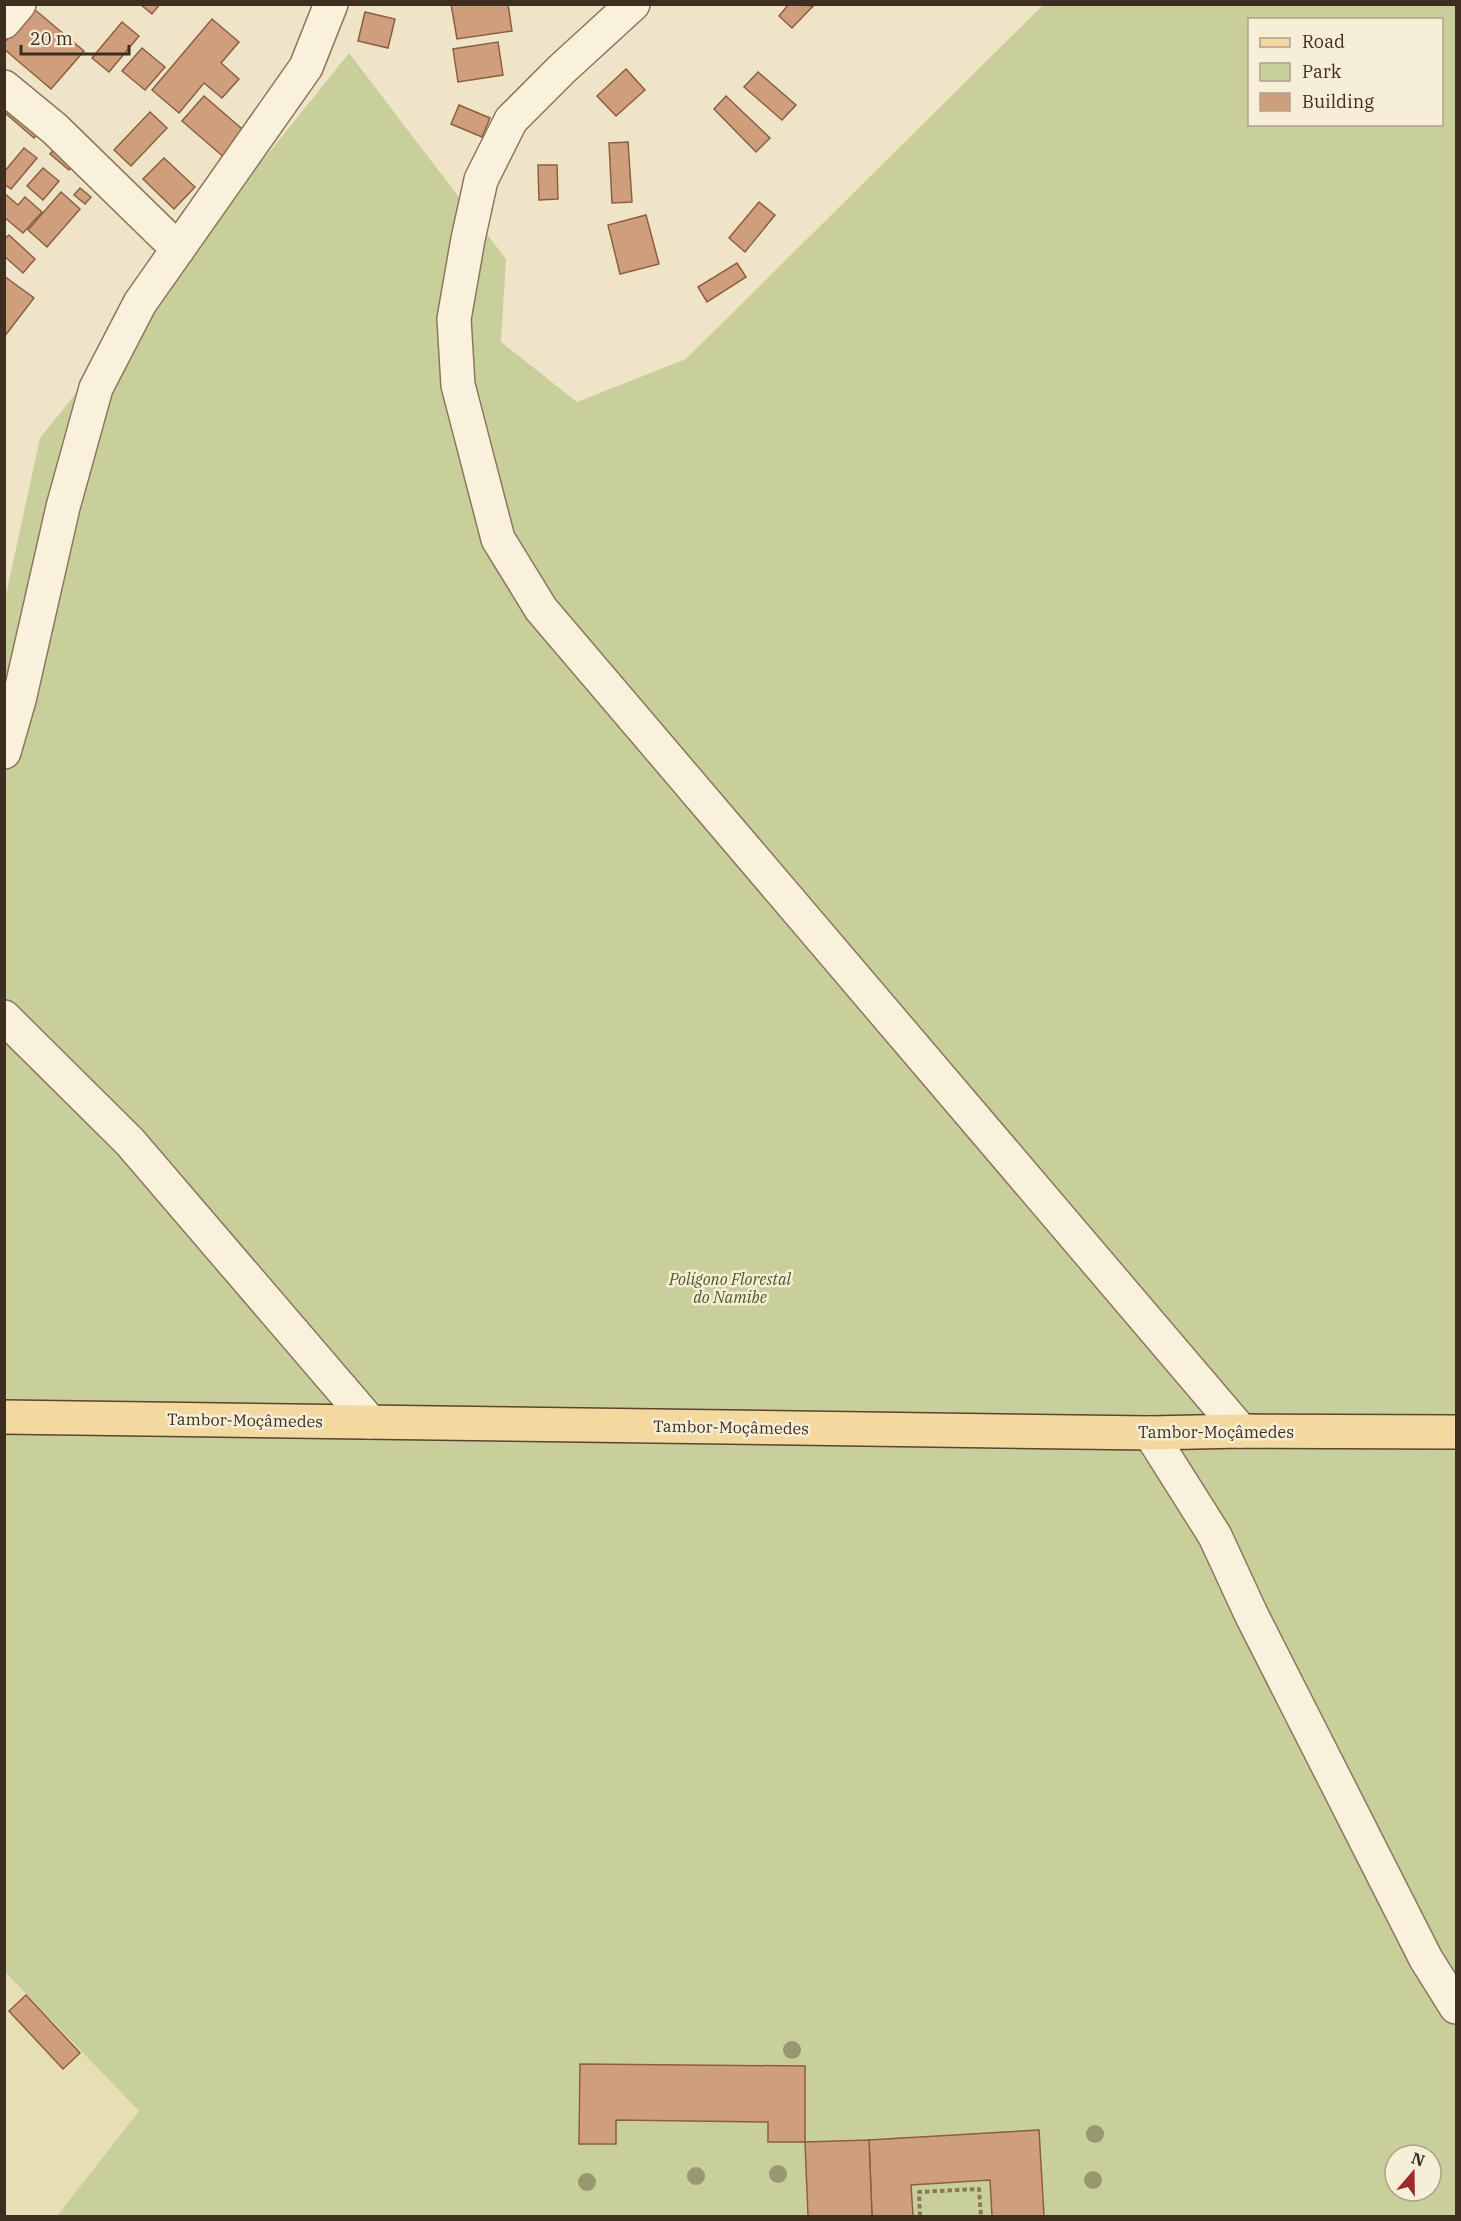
<svg xmlns="http://www.w3.org/2000/svg" width="1461" height="2221" font-family="'IBM Plex Serif',serif">
<style>
.farmland{fill:#e6deb5}
.green{fill:#c9cf9b;fill-rule:evenodd}
.building{fill:#cf9f7d;stroke:#8d5f41;stroke-width:1.5}
.lines{fill:none;stroke-linecap:round;stroke-linejoin:round}
.street-casing{stroke:#8d765c;stroke-width:36}
.primary-casing{stroke:#5b4430;stroke-width:36}
.path{stroke:#8d765c;stroke-width:4;stroke-dasharray:4.5 3;stroke-linecap:butt}
.street{stroke:#faf1dc;stroke-width:33}
.primary{stroke:#f3d9a0;stroke-width:33}
.tree{fill:#96986f}
.labels{text-anchor:middle;stroke-width:5;stroke-linejoin:round;paint-order:stroke}
.park-label{font-size:16px;font-style:italic;fill:#4d5a26;stroke:#f7eed8}
.street-label{font-size:16px;fill:#3d2e20;stroke:#f7eed8}
</style>
<rect width="100%" height="100%" fill="#f0e4c8"/>
<!-- farmland -->
<polygon class="farmland" points="4,1972 139,2111 57,2216 5,2216"/>
<!-- green -->
<path class="green" d="M1043,5h413v2211h-1399l82,-105 -134,-139 -1,-1368 36,-166 309,-385 157,206 -5,83 76,60 109,-43zM1250,20h192v104h-192zM1395,2155h36v36h-36z"/>
<!-- building -->
<g class="building">
<polygon points="140,4 160,4 152,14"/>
<polygon points="451,4 508,4 512,31 457,39"/>
<polygon points="789,4 813,6 792,28 779,16"/>
<polygon points="34,9 84,51 51,89 4,49 4,43"/>
<polygon points="365,12 395,19 388,48 358,41"/>
<polygon points="212,19 239,42 221,63 239,79 222,98 204,83 179,113 152,90"/>
<polygon points="122,22 139,36 109,72 92,58"/>
<polygon points="498,42 503,75 458,82 453,49"/>
<polygon points="142,48 165,67 145,90 122,71"/>
<polygon points="626,69 645,90 616,116 597,96"/>
<polygon points="758,72 796,105 782,120 744,87"/>
<polygon points="4,96 44,126 34,138 4,112"/>
<polygon points="204,96 248,134 226,159 182,121"/>
<polygon points="726,96 770,138 756,152 714,109"/>
<polygon points="459,105 490,118 482,137 451,124"/>
<polygon points="150,112 167,128 131,166 114,150"/>
<polygon points="628,142 632,202 612,203 609,143"/>
<polygon points="60,143 79,159 69,170 50,154"/>
<polygon points="24,148 37,158 11,189 4,184 4,172"/>
<polygon points="164,158 195,187 174,209 143,179"/>
<polygon points="538,165 557,165 558,199 539,200"/>
<polygon points="43,168 59,181 43,200 27,186"/>
<polygon points="80,188 91,197 85,204 74,195"/>
<polygon points="61,192 80,209 47,247 28,230"/>
<polygon points="4,193 18,205 25,197 42,212 23,233 4,217"/>
<polygon points="759,202 775,215 745,252 729,238"/>
<polygon points="646,215 659,264 620,274 608,225"/>
<polygon points="9,235 35,259 23,273 4,256 4,239"/>
<polygon points="737,263 746,277 707,302 698,287"/>
<polygon points="4,276 34,298 4,337"/>
<polygon points="26,1995 80,2053 63,2069 9,2011"/>
<polygon points="580,2064 805,2066 805,2142 768,2142 768,2122 616,2120 616,2144 579,2144"/>
<polygon points="1039,2130 1044,2216 992,2216 990,2180 911,2185 913,2216 872,2216 869,2140"/>
<polygon points="869,2140 872,2216 808,2216 805,2142"/>
</g>
<g class="lines">
<defs>
<g id="street">
<polyline points="633,4 562,69 511,120 481,180 468,239 454,319 458,385 498,539 541,609 1241,1431"/>
<polyline points="4,22 19,4"/>
<polyline points="4,87 55,129 178,249"/>
<polyline points="4,752 19,700 63,507 96,388 140,303 306,67 331,4"/>
<polyline points="4,1017 130,1142 370,1422"/>
<polyline points="1150,1433 1215,1536 1251,1614 1426,1959 1456,2007"/>
</g>
<polyline id="primary" points="4,1417 1150,1433 1241,1431 1456,1432"/>
</defs>
<!-- street casing -->
<use href="#street" class="street-casing"/>
<!-- primary casing -->
<use href="#primary" class="primary-casing"/>
<!-- path -->
<polyline class="path" points="920,2216 919,2192 979,2189 981,2216"/>
<!-- street -->
<use href="#street" class="street"/>
<!-- primary -->
<use href="#primary" class="primary"/>
</g>
<!-- trees -->
<g class="tree">
<circle cx="792" cy="2050" r="9"/>
<circle cx="1095" cy="2134" r="9"/>
<circle cx="778" cy="2174" r="9"/>
<circle cx="696" cy="2176" r="9"/>
<circle cx="1093" cy="2180" r="9"/>
<circle cx="587" cy="2182" r="9"/>
</g>
<g class="labels">
<!-- park labels -->
<g class="park-label">
<text x="730" y="1285">Polígono Florestal<tspan x="730" dy="18">do Namibe</tspan></text>
</g>
<!-- street labels -->
<g class="street-label">
<text transform="translate(245 1420) rotate(1)" y="6">Tambor-Moçâmedes</text>
<text transform="translate(731 1427) rotate(1)" y="6">Tambor-Moçâmedes</text>
<text x="1216" y="1438">Tambor-Moçâmedes</text>
</g>
</g>
<!-- border -->
<rect width="1461" height="2221" fill="none" stroke="#3d2e20" stroke-width="12"/>
<!-- legend -->
<rect x="1248" y="18" width="195" height="108" fill="#f7eed8" stroke="#ada18e" stroke-width="1.5"/>
<rect x="1260" y="38" width="30" height="9" fill="#f3d9a0" stroke="#ada18e" stroke-width="1.5"/>
<text x="1302" y="48" font-size="18" fill="#3d2e20">Road</text>
<rect x="1260" y="63" width="30" height="18" fill="#c9cf9b" stroke="#ada18e" stroke-width="1.5"/>
<text x="1302" y="78" font-size="18" fill="#3d2e20">Park</text>
<rect x="1260" y="93" width="30" height="18" fill="#cf9f7d" stroke="#ada18e" stroke-width="1.5"/>
<text x="1302" y="108" font-size="18" fill="#3d2e20">Building</text>
<!-- north arrow -->
<g transform="translate(1413 2173) rotate(20)"><circle r="28" fill="#f7eed8" stroke="#ada18e" stroke-width="1.5"/>
<path d="M0-4.5L10 22L0 15L-10 22Z" fill="#9e2a2b"/>
<text y="-9" font-size="16" font-weight="bold" text-anchor="middle" fill="#3d2e20">N</text>
</g>
<!-- scale -->
<path d="M21 45v9h108v-9" fill="none" stroke="#3d2e20" stroke-width="3"/>
<text x="30" y="45" font-size="18" fill="#3d2e20" stroke="#f7eed8" stroke-width="4.5" paint-order="stroke">20 m</text>
</svg>
